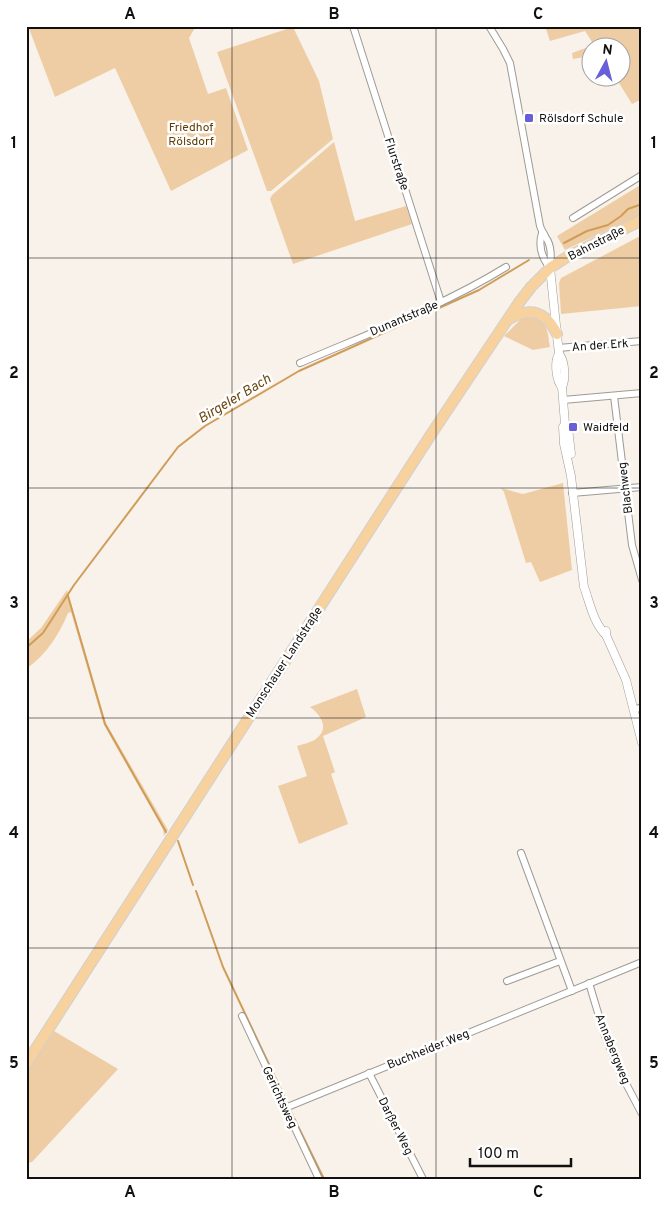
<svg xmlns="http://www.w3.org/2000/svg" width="668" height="1205" font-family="Overpass,sans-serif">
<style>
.green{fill:#efcda4}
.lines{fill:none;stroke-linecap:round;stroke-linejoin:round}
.stream{stroke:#d09d58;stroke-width:2}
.minor-casing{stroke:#9f9a94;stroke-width:8}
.tertiary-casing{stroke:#9f9a94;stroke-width:9}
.primary-casing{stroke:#d0cfcf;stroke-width:12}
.minor{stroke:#fff;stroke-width:6}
.tertiary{stroke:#fff;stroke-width:8}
.primary{stroke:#f8d29e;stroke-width:10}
.grid{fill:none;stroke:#12100e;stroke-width:1;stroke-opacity:0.55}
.poi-dot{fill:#685ed8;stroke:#fff;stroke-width:2}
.labels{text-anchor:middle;stroke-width:5;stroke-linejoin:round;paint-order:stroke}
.poi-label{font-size:12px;fill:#12100e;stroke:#fff;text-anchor:start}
.park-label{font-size:12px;fill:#5f3c02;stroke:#fff}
.street-label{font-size:12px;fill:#12100e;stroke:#fff}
.water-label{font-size:14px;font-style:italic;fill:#6b4813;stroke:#fff}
.neatline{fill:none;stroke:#12100e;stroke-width:2}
.grid-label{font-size:16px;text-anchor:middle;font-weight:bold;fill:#12100e}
</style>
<rect width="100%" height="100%" fill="#f8f2eb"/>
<!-- green -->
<g class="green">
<polygon points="28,26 196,26 189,38 208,94 226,88 248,150 171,191 115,68 55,97"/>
<polygon points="545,26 642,26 642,99 632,104 616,78 620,78 620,48 590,48 590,56 573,59 572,53 594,45 585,31 550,41"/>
<polygon points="293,27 319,81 333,139 271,191 267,191 217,52"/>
<polygon points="334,142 355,221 406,206 412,224 293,264 270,199 272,195"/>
<polygon points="642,184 642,214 565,250 557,236"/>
<polygon points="642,235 642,306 561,314 559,283 561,278"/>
<path d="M533,316c16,9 14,14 17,31l-17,3 -29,-14 19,-19z"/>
<polygon points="563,483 572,570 540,582 531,562 526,563 504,492 501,488 523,494"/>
<path d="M67,590l39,133 62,107 -4,6 -1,-7 -59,-104 -33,-113 -3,1c-9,22 -22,42 -42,56v-27l15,-14z"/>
<path d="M357,689l9,28 -43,19 12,36 -4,2 17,50 -49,20 -21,-58 29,-10 -10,-30c6,-2 16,-4 20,-8 13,-10 3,-24 -7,-31z"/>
<polygon points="54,1031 118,1069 32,1162 26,1163 26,1073"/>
</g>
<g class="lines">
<!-- stream -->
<g class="stream">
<polyline points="564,243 587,231 608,225 621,216 628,209 642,204"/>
<polyline points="68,596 105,724 166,832"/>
<polyline points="26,648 43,633 74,585 178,447 205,426 299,371 479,290 529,260"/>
<polyline points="178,841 193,885"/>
<polyline points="196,891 223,967 285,1098"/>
<polyline points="291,1112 324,1179"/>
</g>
<defs>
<g id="minor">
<polyline points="353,26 441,302"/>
<path d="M489,26l14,23 7,14 30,163c2,6 4,7 6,12 6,8 5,20 4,30"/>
<polyline points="573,218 642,175"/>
<path d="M542,233c-4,13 0,25 8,35"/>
<polyline points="558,348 642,341"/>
<path d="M300,363c70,-30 141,-56 206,-96"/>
<polyline points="614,396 632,545 642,580"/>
<polyline points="563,400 642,393"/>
<polyline points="572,493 642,487"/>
<polyline points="634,710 642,707"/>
<polyline points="521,853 572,991"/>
<polyline points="507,981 560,961"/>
<polyline points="589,983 605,1036 622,1076 642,1114"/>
<polyline points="242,1016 319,1179"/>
<polyline points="369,1073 423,1179"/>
<polyline points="285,1108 642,962"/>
</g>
<g id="tertiary">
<path d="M550,268l9,86c-5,7 -3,27 3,33l3,37 -2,3 1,17 7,32 13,111c6,16 9,35 22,48"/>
<path d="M559,354c6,7 7,25 3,33"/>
<polyline points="568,428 571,454"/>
<polyline points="606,631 606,635 626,680 642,743"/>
</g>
<g id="primary">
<path d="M509,319c22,-13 37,-7 48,15"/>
<polyline points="26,1064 430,436 518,304 531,287 550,268 567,257 642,220"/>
</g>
</defs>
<!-- minor casing -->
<use href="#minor" class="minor-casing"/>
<!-- tertiary casing -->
<use href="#tertiary" class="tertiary-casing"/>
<!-- primary casing -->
<use href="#primary" class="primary-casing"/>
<!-- minor -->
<use href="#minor" class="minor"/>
<!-- tertiary -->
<use href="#tertiary" class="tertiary"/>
<!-- primary -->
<use href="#primary" class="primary"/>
</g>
<!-- grid -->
<path class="grid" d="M232,26v1153M436,26v1153M26,258h616M26,488h616M26,718h616M26,948h616"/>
<!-- markers -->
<g class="poi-dot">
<rect x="524" y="113" width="10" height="10" rx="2.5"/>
<rect x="568" y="422" width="10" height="10" rx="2.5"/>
</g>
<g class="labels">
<!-- poi labels -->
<g class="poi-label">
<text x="539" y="122">Rölsdorf Schule</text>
<text x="583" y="431">Waidfeld</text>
</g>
<!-- park labels -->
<g class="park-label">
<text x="191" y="131">Friedhof<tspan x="191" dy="14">Rölsdorf</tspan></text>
</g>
<!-- street labels -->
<g class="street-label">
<text transform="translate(397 164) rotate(72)" y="4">Flurstraße</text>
<text transform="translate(596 243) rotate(-27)" y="4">Bahnstraße</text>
<text transform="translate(404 318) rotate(-23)" y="4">Dunantstraße</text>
<text transform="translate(600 345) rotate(-4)" y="4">An der Erk</text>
<text transform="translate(625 488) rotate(-97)" y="4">Blachweg</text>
<text transform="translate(284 662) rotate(-57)" y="4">Monschauer Landstraße</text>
<text transform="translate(428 1049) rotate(-22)" y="4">Buchheider Weg</text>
<text transform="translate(613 1049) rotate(68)" y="4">Annabergweg</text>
<text transform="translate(280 1097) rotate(65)" y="4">Gerichtsweg</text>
<text transform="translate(396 1126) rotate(63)" y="4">Darßer Weg</text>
</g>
<!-- water labels -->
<g class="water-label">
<text transform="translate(234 398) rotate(-31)" y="5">Birgeler Bach</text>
</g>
</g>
<!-- border -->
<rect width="668" height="1205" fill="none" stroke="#ffffff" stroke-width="55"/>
<!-- north arrow -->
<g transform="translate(606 62) rotate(7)"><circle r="24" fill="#ffffff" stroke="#a09f9f"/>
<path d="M0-4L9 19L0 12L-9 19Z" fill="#685ed8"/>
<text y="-8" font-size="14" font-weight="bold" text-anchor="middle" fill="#12100e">N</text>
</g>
<!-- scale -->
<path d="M470 1158v8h101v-8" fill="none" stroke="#12100e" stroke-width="2.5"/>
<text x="478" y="1158" font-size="15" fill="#12100e" stroke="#ffffff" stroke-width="4" paint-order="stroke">100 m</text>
<rect x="28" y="28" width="612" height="1150" class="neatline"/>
<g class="grid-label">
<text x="130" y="19">A</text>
<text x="334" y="19">B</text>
<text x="538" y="19">C</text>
<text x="14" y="148">1</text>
<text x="654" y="148">1</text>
<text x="14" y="378">2</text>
<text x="654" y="378">2</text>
<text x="14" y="608">3</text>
<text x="654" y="608">3</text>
<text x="14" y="838">4</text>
<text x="654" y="838">4</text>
<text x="14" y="1068">5</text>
<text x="654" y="1068">5</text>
<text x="130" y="1197">A</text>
<text x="334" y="1197">B</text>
<text x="538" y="1197">C</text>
</g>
</svg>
